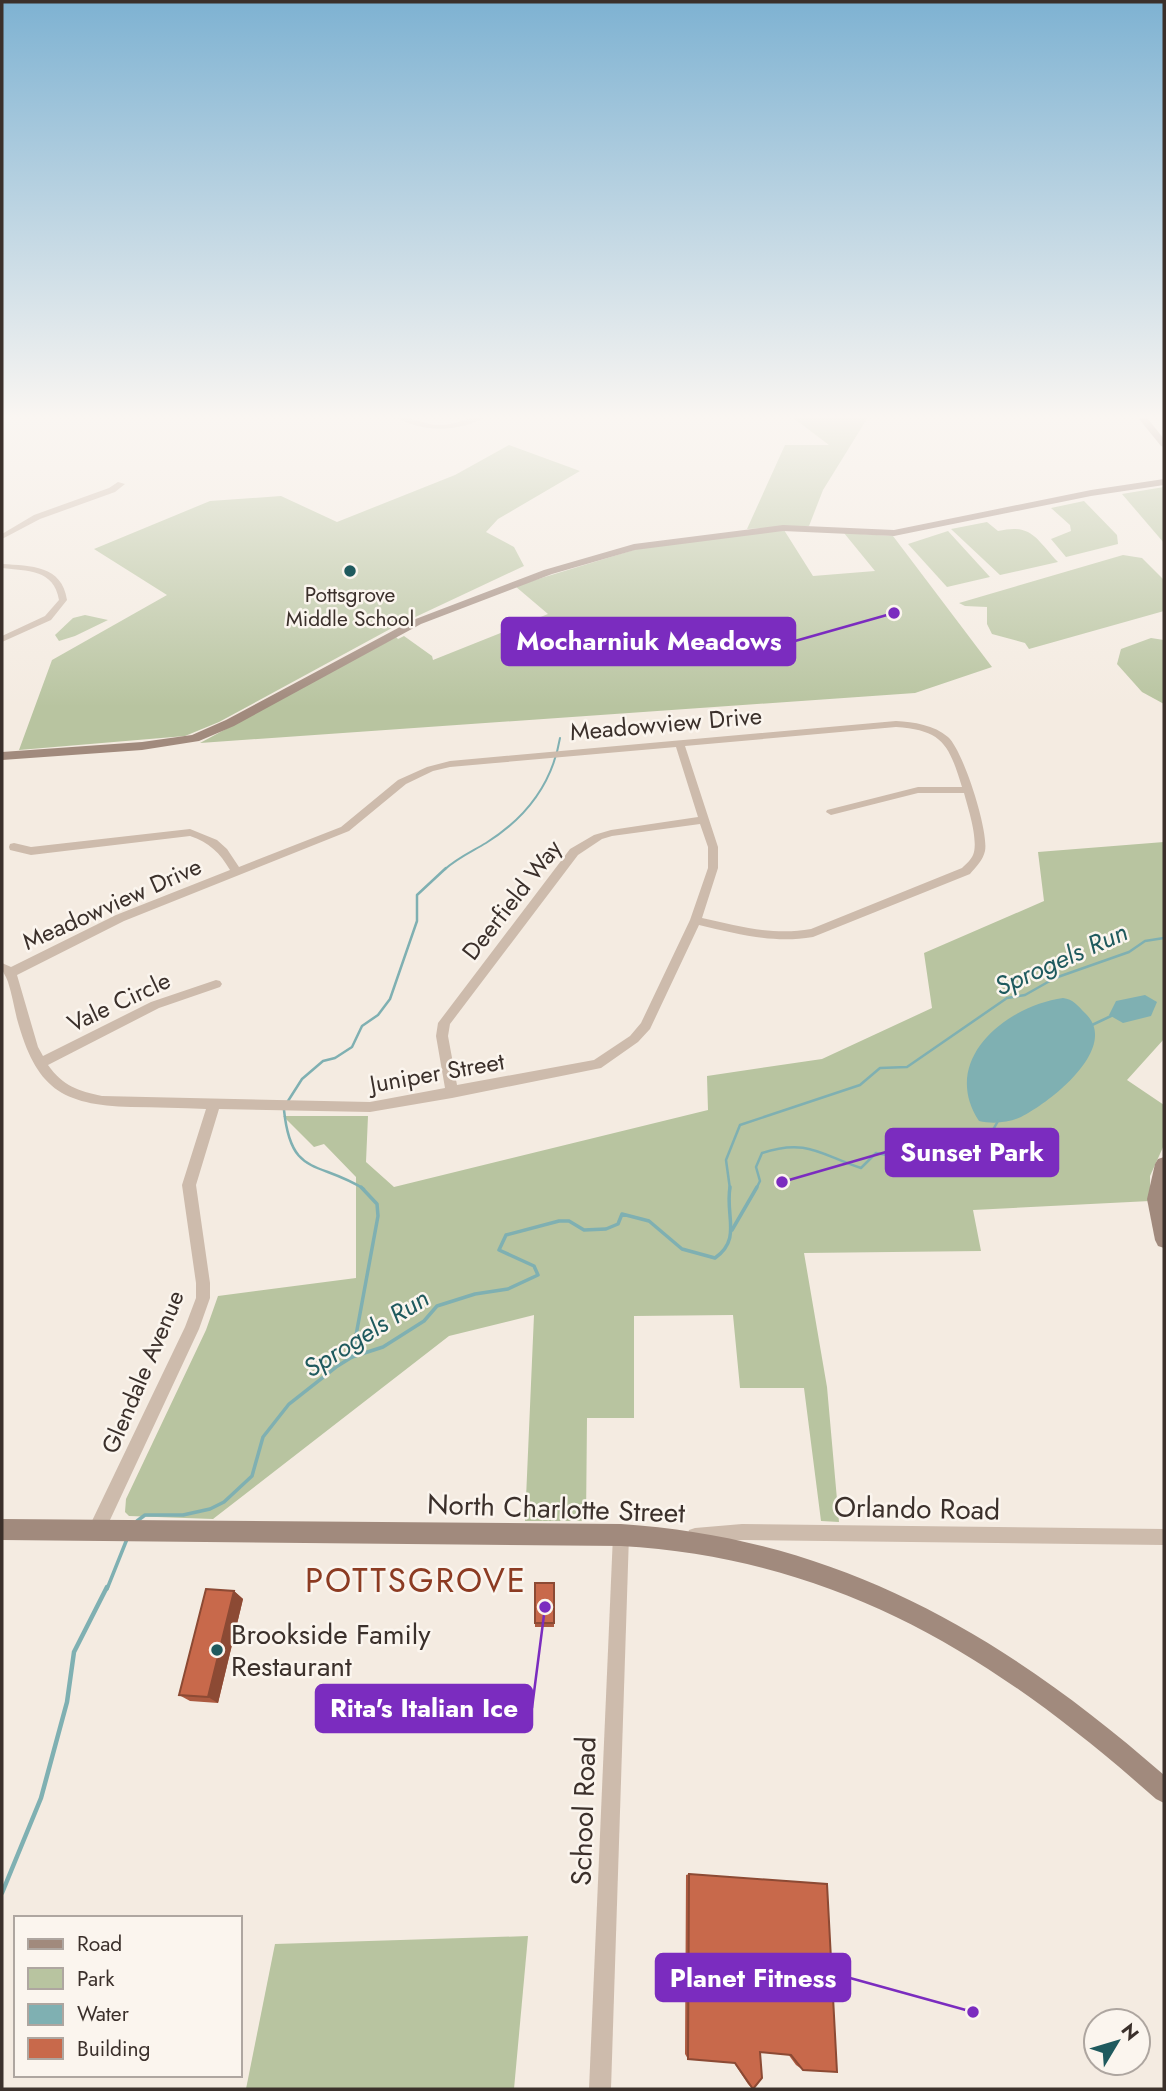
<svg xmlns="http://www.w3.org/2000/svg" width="1166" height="2091" font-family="Jost,sans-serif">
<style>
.green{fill:#b8c4a0}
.water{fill:#7fb0b2}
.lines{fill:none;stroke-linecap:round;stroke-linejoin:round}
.stream-far3{stroke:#7fb0b2;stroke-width:2}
.stream-far2{stroke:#7fb0b2;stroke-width:2.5}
.stream-far1{stroke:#7fb0b2;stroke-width:3.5}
.stream{stroke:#7fb0b2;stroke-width:4.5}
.street{fill:#cdbbac;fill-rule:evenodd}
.secondary{fill:#a18a7d;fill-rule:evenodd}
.wall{fill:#ac5a40}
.shaded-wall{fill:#8c4a34}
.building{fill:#c8694b;stroke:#8c4a34;stroke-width:2}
.poi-dot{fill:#1f5a5e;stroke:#fbf5ee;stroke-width:2.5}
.labels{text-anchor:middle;stroke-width:5;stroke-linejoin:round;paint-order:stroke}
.far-poi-label{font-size:21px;fill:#3b302b;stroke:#fbf5ee}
.street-label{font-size:24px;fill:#3b302b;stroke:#fbf5ee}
.water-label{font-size:26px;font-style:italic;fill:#1f5a5e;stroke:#fbf5ee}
.near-street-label{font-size:28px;fill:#3b302b;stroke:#fbf5ee}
.near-poi-label{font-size:28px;fill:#3b302b;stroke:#fbf5ee;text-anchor:start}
.near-quarter-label{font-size:33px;letter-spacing:2px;fill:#8c3b22;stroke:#fbf5ee}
.leader{fill:none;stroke:#7b2cbf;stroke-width:2.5}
.callout-dot{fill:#7b2cbf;stroke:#fbf5ee;stroke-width:2.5}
.callout{fill:#7b2cbf;stroke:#7b2cbf;stroke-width:2.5}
.callout-label{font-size:26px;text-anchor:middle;font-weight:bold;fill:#fff}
</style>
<rect width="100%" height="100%" fill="#f4ebe1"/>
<!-- green -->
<g class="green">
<polygon points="788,414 870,414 823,490 809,526 747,529 785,445 829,445"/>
<polygon points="509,445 580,471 498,519 486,532 514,547 524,566 392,628 219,722 185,736 19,750 52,660 167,595 94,549 210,501 281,496 337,522 455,475"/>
<polygon points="1164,487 1164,543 1122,494"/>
<polygon points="1084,501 1117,535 1118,544 1066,557 1051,539 1071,531 1070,525 1051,508"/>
<path d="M987,522l11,9c34,-8 38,8 60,31l-58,13 -49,-46z"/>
<polygon points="784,530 813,576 875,571 844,533 893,536 992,667 915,693 200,743 396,637 398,639 404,636 432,656 433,660 548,614 515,586 637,549"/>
<polygon points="948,531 990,577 947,587 908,544"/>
<polygon points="1123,555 1142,558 1164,580 1164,611 1029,649 1025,643 992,634 987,624 987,607 965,606 959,603"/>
<polygon points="85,615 108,620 75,636 59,641 55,635 73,618"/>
<polygon points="1151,638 1164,640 1164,704 1142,692 1117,664 1121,649"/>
<polygon points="1164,842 1164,1039 1127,1080 1164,1105 1164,1145 1150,1176 1150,1201 973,1210 981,1251 804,1253 827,1387 839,1522 821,1521 804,1388 740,1388 733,1315 634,1316 634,1418 587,1418 586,1521 525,1521 534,1315 449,1336 213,1519 129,1516 125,1512 126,1499 206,1330 218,1296 356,1278 356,1177 324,1144 314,1147 283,1116 368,1116 366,1162 394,1187 708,1110 707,1076 822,1059 932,1008 924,953 1044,901 1038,852"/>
<polygon points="528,1936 514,2089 246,2089 275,1944"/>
</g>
<!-- water -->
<g class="water">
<polygon points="1145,995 1157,1002 1151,1016 1123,1023 1109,1015 1116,1001"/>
<path d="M1063,998c10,1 15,8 22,15 36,34 -34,89 -64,104 -13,6 -29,7 -42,4 -40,-61 27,-115 84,-123z"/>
</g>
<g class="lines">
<!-- stream-far3 -->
<path class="stream-far3" d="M444,870c13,-12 27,-18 42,-27 40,-25 66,-58 74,-105"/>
<!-- stream-far2 -->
<g class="stream-far2">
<polyline points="1092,1025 1111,1016"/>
<polyline points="288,1101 302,1079 323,1061 335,1058 352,1047 362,1026 378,1015 390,999 417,921 417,895 446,868"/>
<path d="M284,1110c7,68 34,50 80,79"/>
<polyline points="730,1189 726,1160 740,1125 860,1085 880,1068 907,1067 1007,998 1025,995 1055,978 1129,952 1145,941 1164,938"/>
<path d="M756,1189l4,-8 -4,-14 6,-14c45,-15 59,2 99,15l15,-15 16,3 13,8c10,-4 21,-11 32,-12 42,-3 37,12 61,-31"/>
</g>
<!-- stream-far1 -->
<g class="stream-far1">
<polyline points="732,1230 757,1187"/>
<polyline points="352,1357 378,1216 377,1204 361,1187"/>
<path d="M137,1521l8,-6h38l27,-6 14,-7 28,-26 11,-39 26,-33 47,-37 16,-10 31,-10 41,-26 13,-15 38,-12 33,-5 30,-14 -4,-9 -35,-16 7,-15 53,-14h10l15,9 22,-1 12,-5 4,-10 27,7 33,28 33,9c27,-19 10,-42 15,-71"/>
<polyline points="107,1589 127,1539"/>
</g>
<!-- stream -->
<polyline class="stream" points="2,1893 41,1798 67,1702 74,1652 107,1587"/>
<!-- street -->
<g class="street">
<path d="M391,414c17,0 32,12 50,11 18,0 33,-11 50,-11 -30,19 -71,20 -100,0z"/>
<polygon points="118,482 125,484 115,492 40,519 2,539 2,534 34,515 109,488"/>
<path d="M2,564c29,2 60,1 65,36l-16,20 -49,22v-6l43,-20 14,-16c-5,-31 -32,-29 -57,-32z"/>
<path d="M896,721c18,1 38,4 52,16 15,13 41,94 37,114 -2,9 -9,16 -15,23l-157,63c-40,7 -75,-3 -114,-12l-49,104 -12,13 -37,26 -149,30 -82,14 -151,-3 -23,76 14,98v15l-11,31 -96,206 -6,2 -6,-2 -2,-6 2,-6 94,-196 11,-29v-15l-14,-98 24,-76c-25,-1 -50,-2 -75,-2 -70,-2 -95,-19 -114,-88 -3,-12 -5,-25 -9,-37 -3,-9 -6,-8 -6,-19l9,4 105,-52 114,-45c-10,-17 -21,-28 -40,-34l-159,19 -21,-5 -1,-3 1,-3 4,-1 17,4 159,-18 27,11 10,9 12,18 102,-40 57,-47 29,-13 23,-6zM896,727c47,3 53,18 66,60h-44l-91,23 -1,2 5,3 87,-22h46c4,15 15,48 9,62 -2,5 -7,9 -11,13l-151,61c-38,7 -72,-3 -109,-11l16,-50v-21l-33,-101zM676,747l22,70 -87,13 -17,5 -24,14 -132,174 -2,13 9,52 -75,14 -268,-6c-24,-5 -39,-10 -54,-31l111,-57 61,-21 2,-3 -2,-3 -4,-1 -65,22 -108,54 -5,-9 -21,-72 107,-54 225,-90 57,-47 27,-13 17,-4zM700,824l8,23v21l-18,52 -49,103 -11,13 -36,24 -137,25 -9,-49 2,-12 128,-169 24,-16 10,-3z"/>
<polygon points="742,1524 1164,1529 1164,1545 742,1540 695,1544 689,1542 687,1536 689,1530 695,1528"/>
<polygon points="621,1527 627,1529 629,1535 611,2089 589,2089 613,1535 615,1529"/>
</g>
<!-- secondary -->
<g class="secondary">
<polygon points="1135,414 1144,414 1164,439 1164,447 1161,446"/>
<polygon points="1164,479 1164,485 1091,496 894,536 783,531 635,550 552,574 421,624 234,726 199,741 142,750 2,760 2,752 142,742 192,735 226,720 413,620 544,570 634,544 783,525 894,530 1091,490"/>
<polygon points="1164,1157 1164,1248 1158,1246 1155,1240 1147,1199 1155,1164 1158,1159"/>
<path d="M2,1519l619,5c217,14 383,111 543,251v28l-8,-4c-161,-142 -315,-240 -535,-253l-619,-6z"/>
</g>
</g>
<!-- wall -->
<g class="wall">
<polygon points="554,1583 554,1627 535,1627 535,1623"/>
<polygon points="234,1591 243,1599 218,1703 190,1701 179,1695"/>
<polygon points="689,1874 803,2070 796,2065 788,2054 760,2052 753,2089 748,2084 734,2063 688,2059 685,2054 686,1875"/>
</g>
<!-- shaded-wall -->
<polygon class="shaded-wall" points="234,1591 243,1599 218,1703 208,1697"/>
<!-- building -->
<g class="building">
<rect x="535" y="1583" width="19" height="40"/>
<polygon points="206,1589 234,1591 208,1697 179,1695"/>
<polygon points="689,1874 827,1884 837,2072 803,2070 791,2055 760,2052 762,2078 753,2089 735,2063 688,2059"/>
</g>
<!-- sky -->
<linearGradient id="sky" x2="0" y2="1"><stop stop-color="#7eb2d2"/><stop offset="0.59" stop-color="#faf6f2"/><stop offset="1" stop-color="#faf6f2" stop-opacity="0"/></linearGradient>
<rect width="1166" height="707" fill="url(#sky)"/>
<!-- markers -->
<g class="poi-dot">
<circle cx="350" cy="571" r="7"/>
<circle cx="217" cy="1650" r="7"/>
</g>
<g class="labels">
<!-- far-poi labels -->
<g class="far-poi-label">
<text x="350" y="602">Pottsgrove<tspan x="350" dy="24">Middle School</tspan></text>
</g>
<!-- street labels -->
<g class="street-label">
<text transform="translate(666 724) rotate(-5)" y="8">Meadowview Drive</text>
<text transform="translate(512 900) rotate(-52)" y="8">Deerfield Way</text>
<text transform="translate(112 904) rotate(-24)" y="8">Meadowview Drive</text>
<text transform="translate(119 1002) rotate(-25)" y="8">Vale Circle</text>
<text transform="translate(437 1073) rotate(-10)" y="8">Juniper Street</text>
<text transform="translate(143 1372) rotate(-67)" y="8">Glendale Avenue</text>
</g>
<!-- water labels -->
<g class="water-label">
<text transform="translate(1061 959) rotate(-24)" y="9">Sprogels Run</text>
<text transform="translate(366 1333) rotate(-32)" y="9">Sprogels Run</text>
</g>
<!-- near-street labels -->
<g class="near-street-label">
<text transform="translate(556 1508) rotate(2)" y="10">North Charlotte Street</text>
<text transform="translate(917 1508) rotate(1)" y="10">Orlando Road</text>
<text transform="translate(583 1811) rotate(-88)" y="10">School Road</text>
</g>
<!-- near-poi labels -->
<g class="near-poi-label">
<text x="231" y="1644">Brookside Family<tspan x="231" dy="32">Restaurant</tspan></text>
</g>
<!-- near-quarter labels -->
<g class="near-quarter-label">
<text x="416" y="1592">POTTSGROVE</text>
</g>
</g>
<!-- callouts -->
<path class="leader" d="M894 613L795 641M782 1182L886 1152M545 1607L532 1708M973 2012L850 1978"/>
<g class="callout-dot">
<circle cx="894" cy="613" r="7"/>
<circle cx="782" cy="1182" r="7"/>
<circle cx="545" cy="1607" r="7"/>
<circle cx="973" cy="2012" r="7"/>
</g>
<g class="callout">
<rect x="502" y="618" width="293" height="47" rx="7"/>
<rect x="886" y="1129" width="172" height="47" rx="7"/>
<rect x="316" y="1685" width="216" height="47" rx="7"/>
<rect x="656" y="1954" width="194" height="47" rx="7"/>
</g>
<g class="callout-label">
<text x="649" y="650">Mocharniuk Meadows</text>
<text x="972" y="1161">Sunset Park</text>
<text x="424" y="1717">Rita's Italian Ice</text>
<text x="753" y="1987">Planet Fitness</text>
</g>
<!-- border -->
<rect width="1166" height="2091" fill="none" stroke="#3b302b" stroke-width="7"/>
<!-- legend -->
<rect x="14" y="1916" width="228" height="161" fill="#fbf5ee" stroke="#aea6a0" stroke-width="2"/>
<rect x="28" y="1939" width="35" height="10" fill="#a18a7d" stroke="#aea6a0" stroke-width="2"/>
<text x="77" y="1951" font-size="21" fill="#3b302b">Road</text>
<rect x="28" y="1968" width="35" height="21" fill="#b8c4a0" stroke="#aea6a0" stroke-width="2"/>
<text x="77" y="1986" font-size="21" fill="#3b302b">Park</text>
<rect x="28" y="2004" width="35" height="21" fill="#7fb0b2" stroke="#aea6a0" stroke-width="2"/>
<text x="77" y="2021" font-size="21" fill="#3b302b">Water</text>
<rect x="28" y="2038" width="35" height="21" fill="#c8694b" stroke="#aea6a0" stroke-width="2"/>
<text x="77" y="2056" font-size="21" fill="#3b302b">Building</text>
<!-- north arrow -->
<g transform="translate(1117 2042) rotate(52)"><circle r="33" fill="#fbf5ee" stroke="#aea6a0" stroke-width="2"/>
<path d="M0-5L12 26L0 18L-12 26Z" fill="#1f5a5e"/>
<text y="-10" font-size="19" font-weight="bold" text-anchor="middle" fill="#3b302b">N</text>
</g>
</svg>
